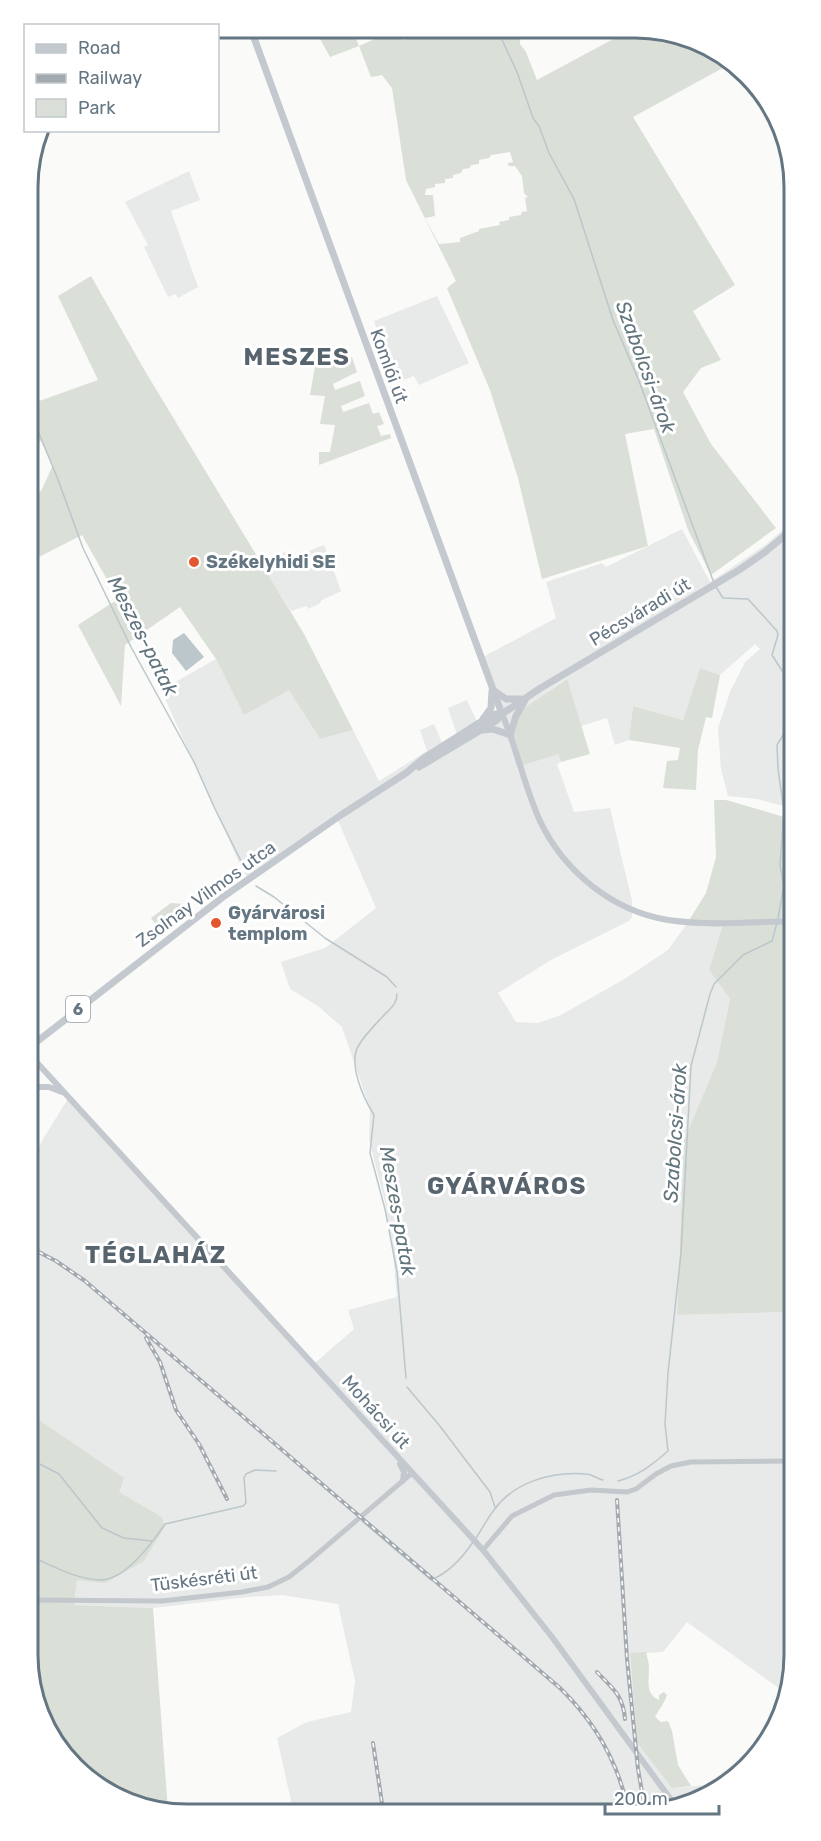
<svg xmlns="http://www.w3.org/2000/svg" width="821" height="1841" font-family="Rubik,sans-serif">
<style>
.built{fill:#e8e9e9}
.green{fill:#dadfd7;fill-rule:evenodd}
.water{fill:#bbc7cb}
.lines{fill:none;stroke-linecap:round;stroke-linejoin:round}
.stream{stroke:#bbc7cb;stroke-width:1.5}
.tertiary{stroke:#c3c8cc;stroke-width:5}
.secondary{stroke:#c3c9ce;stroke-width:6}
.primary{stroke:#c3c9ce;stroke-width:7}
.rail-casing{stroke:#a2aab0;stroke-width:4}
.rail{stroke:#fff;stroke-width:1.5;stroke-dasharray:4.5;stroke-linecap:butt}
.poi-dot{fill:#e4572e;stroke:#fff;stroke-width:2}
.labels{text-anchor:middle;stroke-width:6;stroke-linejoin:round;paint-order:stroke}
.shield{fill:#fff;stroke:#939fa8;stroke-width:1.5}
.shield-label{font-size:16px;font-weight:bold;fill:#657683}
.street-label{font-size:18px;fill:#657683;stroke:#fff}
.poi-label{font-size:18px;font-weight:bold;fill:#657683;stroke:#fff;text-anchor:start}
.water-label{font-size:20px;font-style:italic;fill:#60757c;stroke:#fff}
.district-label{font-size:24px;font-weight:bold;letter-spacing:1.5px;fill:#57646e;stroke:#fff}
.rim{fill:none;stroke:#657683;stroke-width:3}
</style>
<rect width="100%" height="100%" fill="#fafaf8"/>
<!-- built -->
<g class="built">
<polygon points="189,171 200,200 171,211 198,287 178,298 175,294 168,297 144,247 148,245 125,202"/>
<polygon points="437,296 469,363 419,385 414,376 395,383 374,321"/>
<polygon points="790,524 791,808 757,799 728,796 721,769 718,728 730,692 745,662 760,649 755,644 720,675 700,668 683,720 633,706 629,740 615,745 607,718 581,726 566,679 521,710 514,732 558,754 561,762 557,764 574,812 610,808 632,901 632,917 629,921 551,960 498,993 516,1022 538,1023 561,1015 626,978 668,950 686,925 722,926 709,970 730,999 717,1062 684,1140 677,1315 792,1312 794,1665 787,1694 687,1622 663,1652 630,1654 637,1743 672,1788 706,1785 734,1764 751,1761 676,1808 293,1810 277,1738 307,1722 351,1712 355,1681 338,1604 282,1595 248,1597 153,1608 74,1605 77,1580 144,1561 165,1527 162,1517 118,1492 123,1478 32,1415 31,1166 43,1139 69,1097 315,1363 354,1329 348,1310 397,1297 393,1253 385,1202 369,1140 370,1109 342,1027 318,1006 290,989 281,962 325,948 376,908 336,816 248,878 243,871 161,690 216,659 244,714 289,689 320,739 353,730 379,781 427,751 420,730 434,724 442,743 457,735 448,708 467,700 479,726 498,715 495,685 483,657 556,618 546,582 602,563 606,567 682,529 710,582 765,545"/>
<polygon points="324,545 341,591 322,600 319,604 308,609 307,606 291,611 262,565 285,552 291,558"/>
</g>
<!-- green -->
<g class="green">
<path d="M314,28h38l7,18 39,-17 6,11 28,-11h88v15l6,8 11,28 93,-50h35l67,33 -99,54 102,168 -42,26 28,49 -20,8 -18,24 28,52 65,84 -65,47 -23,-45 -34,-101 -29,5 23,112 -106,33 -24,-101 -28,-88 -43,-102 9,-7 -50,-101 -14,-92 -10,-13 -11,2 -12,-31 -29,11zM510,152l3,10 -5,1v3h7l7,10 2,17 4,4 -3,1 2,13 -5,1 -1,3 -12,2v3l-10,2 1,3 -21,4v2l-19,7v4l-21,2 -14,-26 10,-2 -2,-21h-8l1,-6 9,-2v-3l10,-1v-4l8,-1v-3l8,-2 2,-4 7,-1 1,-3 8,-1v-4l10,-2 2,-3z"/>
<polygon points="91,276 145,371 304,634 353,730 320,739 289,690 244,715 216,659 180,607 125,645 121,706 78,625 118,599 82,535 35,559 29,548 28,493 41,491 53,465 41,441 28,444 28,405 98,380 58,296"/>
<polygon points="352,357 357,372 333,384 335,390 360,381 365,396 341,406 343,412 369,403 373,414 379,412 384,424 377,426 381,436 390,434 391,438 319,465 319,452 330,452 335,425 320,424 325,396 310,395 315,367 327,367"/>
<polygon points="700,668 720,675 712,718 706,717 698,750 696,790 663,788 667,761 678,760 680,748 629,740 633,706 683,720"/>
<polygon points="567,679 590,754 561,762 558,754 517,767 508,736 514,732 521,710"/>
<polygon points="714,800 726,800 791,819 792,1312 677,1315 684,1140 717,1062 730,999 709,970 722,927 686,925 706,893 716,857"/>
<path d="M171,903l13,1c-1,12 -14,20 -23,28l-10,-14z"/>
<polygon points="32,1415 124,1478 119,1492 162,1517 165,1527 144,1561 105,1583 77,1580 74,1605 153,1608 168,1811 156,1811 81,1774 33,1696"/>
<path d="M646,1652c1,5 3,11 3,16 0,12 -4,26 10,32v-5l5,-3 3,3c-3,9 -8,14 -12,22l6,5 7,-1 4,10 6,34 13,21 -19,2 -35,-45 -7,-90z"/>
</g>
<!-- water -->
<polygon class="water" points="184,633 204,657 186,671 172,653 173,640"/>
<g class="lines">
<!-- stream -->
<g class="stream">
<polyline points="497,29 517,72 533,118 539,126 549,153 574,199 613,320 639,381 714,583"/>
<polyline points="28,407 57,477 83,548 131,647 194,762 215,809 246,871"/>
<polyline points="716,587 723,598 748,599 777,631 778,635 772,655 790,683"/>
<polyline points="256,886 274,897 325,938 387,977 396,987"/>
<polyline points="778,918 784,886 780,865 784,811 778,769 777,745 790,724"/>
<path d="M397,994c0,9 -5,13 -11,19 -9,10 -20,20 -27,32 -12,18 5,54 15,70l-4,38 15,56 12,63 9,106"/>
<polyline points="407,1387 439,1425 490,1492 495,1507"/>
<polyline points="32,1460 59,1474 102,1528 124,1538 152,1541"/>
<path d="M618,1481c20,-5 34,-16 50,-30l-3,-27 3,-51 13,-120 10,-187 19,-72 4,-10 29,-29 29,-14 5,-18"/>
<path d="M362,1521l69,59c17,-7 32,-23 42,-38"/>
<path d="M476,1538c6,-9 11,-19 18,-28 20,-28 58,-39 92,-36 6,0 11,5 17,6"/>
<path d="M32,1557c21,9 44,22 67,23 26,1 53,-37 66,-56l78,-18 3,-3 -2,-25 2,-4 9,-4 21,1"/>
</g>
<!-- tertiary -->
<g class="tertiary">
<polyline points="483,1550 512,1516 554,1495 591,1490 627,1492 636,1489 656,1474 671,1466 691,1462 793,1461"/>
<polyline points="32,1600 162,1601 242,1592 268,1587 289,1577 309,1561 412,1473"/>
</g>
<!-- secondary -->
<g class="secondary">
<path d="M502,714c15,34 22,72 38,107 24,50 72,90 128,99 40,6 83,2 123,1"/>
<polyline points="30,1055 483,1550 552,1637 677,1808"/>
<polyline points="30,1087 49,1087 62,1092"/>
<polyline points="400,1464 404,1472 403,1481"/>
</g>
<!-- primary -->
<g class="primary">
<polyline points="250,27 502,714"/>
<polyline points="496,692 506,699 521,699"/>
<polyline points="483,719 491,708 492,691"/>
<polyline points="483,730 493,729 510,735 516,716 525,700"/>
<polyline points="419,767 481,730 497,720 502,714 539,689 739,570 765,552 790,531"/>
<polyline points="30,1047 223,897 341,815 406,773 424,758 479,723 495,714 502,714"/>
</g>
<defs>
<g id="rail">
<path d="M31,1248l25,13 29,20 475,407c34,33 58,74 68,121"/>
<polyline points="146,1338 160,1362 176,1410 199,1444 227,1499"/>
<polyline points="617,1500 627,1659 638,1769 645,1809"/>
<path d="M597,1672c16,17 26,23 28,47"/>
<polyline points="373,1743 383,1810"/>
</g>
</defs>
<!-- rail casing -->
<use href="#rail" class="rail-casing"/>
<!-- rail -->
<use href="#rail" class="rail"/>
</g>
<!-- markers -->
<g class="poi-dot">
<circle cx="194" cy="562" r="6"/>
<circle cx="216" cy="923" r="6"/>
</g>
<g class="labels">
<!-- shield labels -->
<rect class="shield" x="66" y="996" width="24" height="26" rx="4.5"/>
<g class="shield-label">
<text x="78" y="1015">6</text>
</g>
<!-- street labels -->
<g class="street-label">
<text transform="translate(389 366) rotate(70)" y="6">Komlói út</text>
<text transform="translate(640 612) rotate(-31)" y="6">Pécsváradi út</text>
<text transform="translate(206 894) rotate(-36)" y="6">Zsolnay Vilmos utca</text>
<text transform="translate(376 1412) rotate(48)" y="6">Mohácsi út</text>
<text transform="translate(204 1579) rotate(-7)" y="6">Tüskésréti út</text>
</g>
<!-- poi labels -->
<g class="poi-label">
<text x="206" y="568">Székelyhidi SE</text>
<text x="228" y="919">Gyárvárosi<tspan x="228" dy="21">templom</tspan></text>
</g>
<!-- water labels -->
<g class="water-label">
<text transform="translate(646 367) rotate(70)" y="7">Szabolcsi-árok</text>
<text transform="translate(143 636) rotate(63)" y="7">Meszes-patak</text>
<text transform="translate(675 1133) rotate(-86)" y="7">Szabolcsi-árok</text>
<text transform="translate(398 1211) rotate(80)" y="7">Meszes-patak</text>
</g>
<!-- district labels -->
<g class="district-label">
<text x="297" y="365">MESZES</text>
<text x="507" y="1194">GYÁRVÁROS</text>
<text x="156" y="1263">TÉGLAHÁZ</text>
</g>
</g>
<!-- crop -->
<path d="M0 0H821V1841H0ZM187 38H635A149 149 0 0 1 784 187V1655A149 149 0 0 1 635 1804H187A149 149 0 0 1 38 1655V187A149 149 0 0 1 187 38Z" fill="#fff" fill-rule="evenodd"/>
<path class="rim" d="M187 38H635A149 149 0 0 1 784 187V1655A149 149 0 0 1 635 1804H187A149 149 0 0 1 38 1655V187A149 149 0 0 1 187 38Z"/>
<!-- legend -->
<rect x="24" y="24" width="195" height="108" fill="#ffffff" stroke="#c1c8cd" stroke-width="1.5"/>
<rect x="36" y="44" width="30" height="9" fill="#c3c9ce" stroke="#c1c8cd" stroke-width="1.5"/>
<text x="78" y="54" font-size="18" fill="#657683">Road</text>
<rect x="36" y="74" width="30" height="9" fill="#a2aab0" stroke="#c1c8cd" stroke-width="1.5"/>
<text x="78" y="84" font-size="18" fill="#657683">Railway</text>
<rect x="36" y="99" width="30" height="18" fill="#dadfd7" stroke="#c1c8cd" stroke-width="1.5"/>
<text x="78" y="114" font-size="18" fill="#657683">Park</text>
<!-- scale -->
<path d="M605 1805v9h114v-9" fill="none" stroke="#657683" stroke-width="3"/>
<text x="614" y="1805" font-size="18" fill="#657683" stroke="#ffffff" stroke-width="4.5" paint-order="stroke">200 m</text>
</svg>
